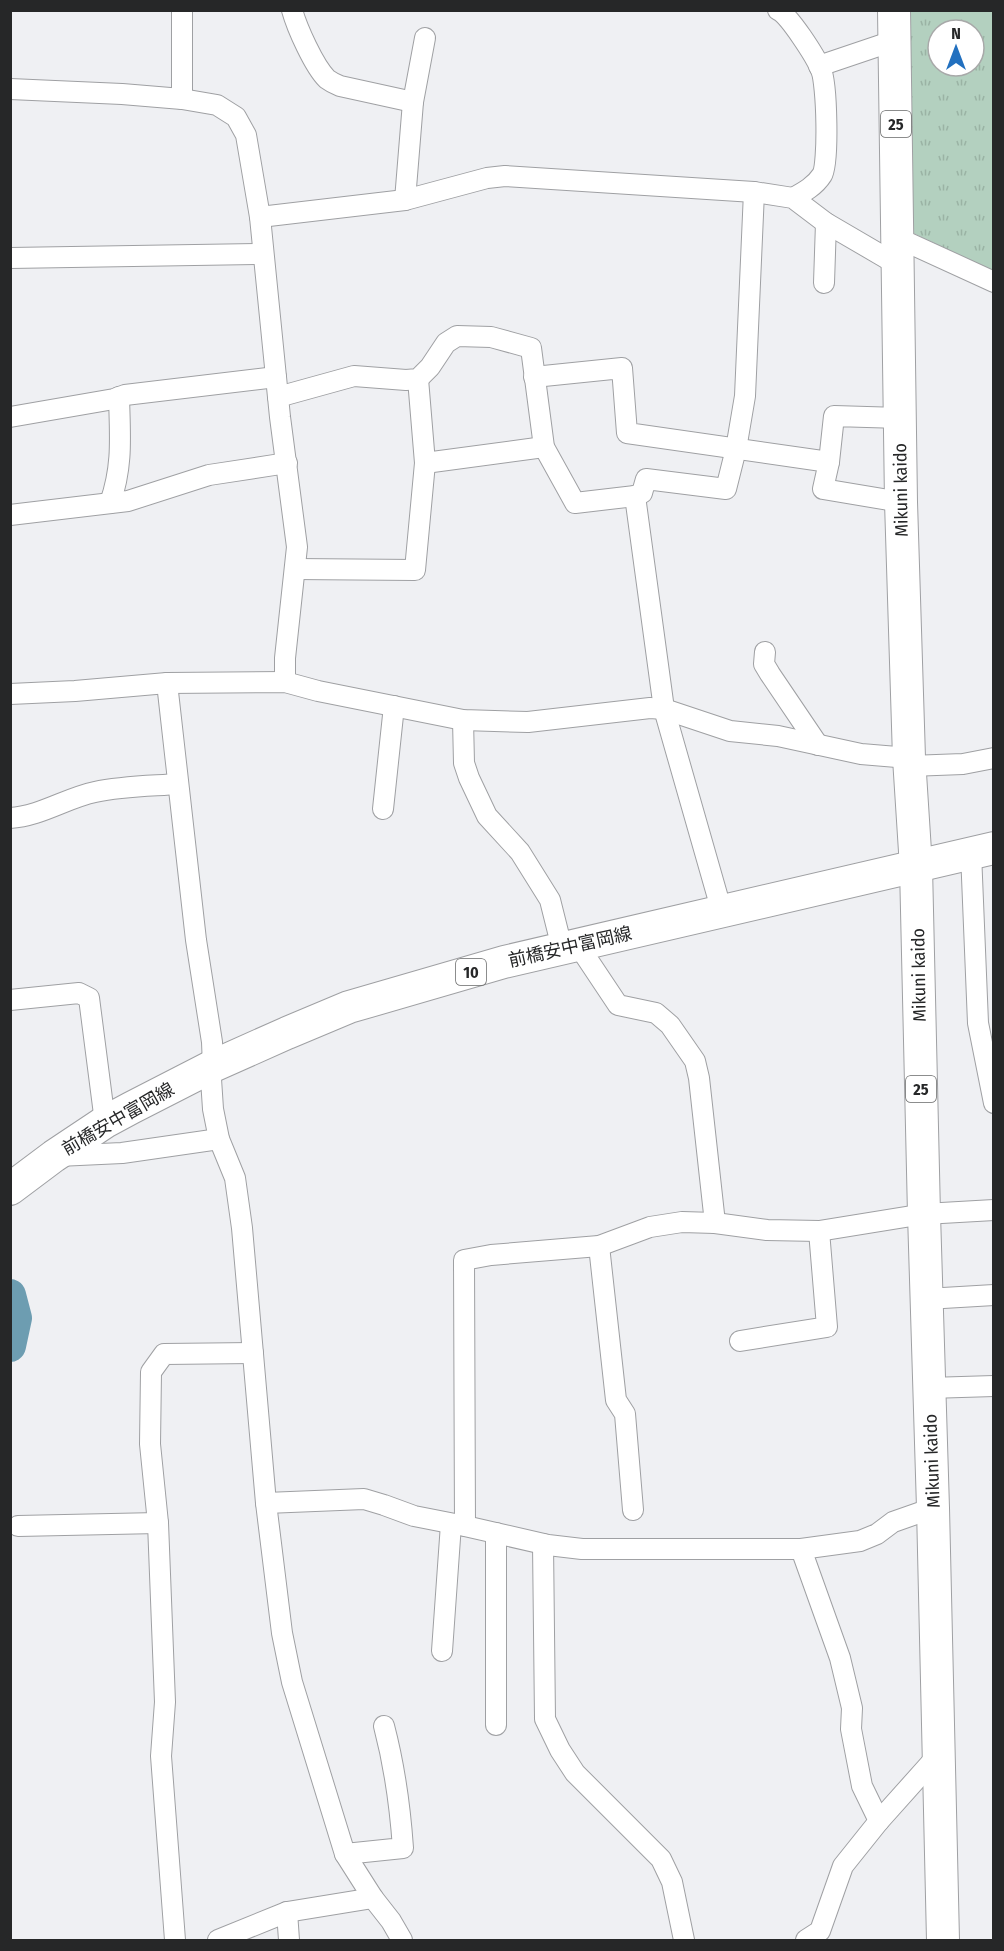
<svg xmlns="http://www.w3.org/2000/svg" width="1004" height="1951" font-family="'Fira Sans Condensed','Noto Sans JP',sans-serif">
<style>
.park{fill:url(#park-tufts);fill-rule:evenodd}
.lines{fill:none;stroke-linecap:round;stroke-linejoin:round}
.river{stroke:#6d9db1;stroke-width:32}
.minor-casing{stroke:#9fa0a3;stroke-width:22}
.primary-casing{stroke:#9fa0a3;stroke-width:34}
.minor{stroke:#fff;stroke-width:20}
.primary{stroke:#fff;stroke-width:32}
.labels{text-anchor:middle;stroke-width:4.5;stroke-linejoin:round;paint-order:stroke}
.shield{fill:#fff;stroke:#676868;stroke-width:1.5}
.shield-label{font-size:16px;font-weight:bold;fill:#262728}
.street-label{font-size:18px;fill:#262728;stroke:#fff}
</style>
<defs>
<pattern id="park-tufts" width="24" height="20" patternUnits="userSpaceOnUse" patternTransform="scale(1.5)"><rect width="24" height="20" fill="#b3d0bf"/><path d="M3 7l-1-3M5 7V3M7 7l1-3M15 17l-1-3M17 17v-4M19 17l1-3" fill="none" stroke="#9ab3a4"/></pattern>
</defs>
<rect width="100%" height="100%" fill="#eff0f3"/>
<!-- park -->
<path class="park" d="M904,11h89v260l-82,-39zM938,30h36v36h-36z"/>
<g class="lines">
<!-- river -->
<polyline class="river" points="10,1295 16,1318 10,1346"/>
<defs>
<g id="minor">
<polyline points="182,10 182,99"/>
<path d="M292,10c5,18 22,56 35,69 4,3 8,5 13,7l73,16"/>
<path d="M778,10c11,5 38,47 43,60 6,13 8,94 1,105 -7,11 -18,17 -29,23"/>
<polyline points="819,66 896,40"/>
<polyline points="10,89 122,94 182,99 217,105 236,117 246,135 260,217 280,417 297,547 285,658 285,682"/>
<polyline points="405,200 413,102 425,38"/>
<polyline points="260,217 405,200 487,178 505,176 754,192 793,198 826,223 898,265"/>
<polyline points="898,238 994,282"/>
<polyline points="10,258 263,254"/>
<polyline points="824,283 826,223"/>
<polyline points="534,377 622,368 627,433 829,462"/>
<polyline points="278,397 354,376 406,380 418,379 430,367 446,343 457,336 491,337 531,348 544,447 575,503 635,496 642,493 646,479 726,489 736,449 745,396 754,192"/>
<polyline points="10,417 114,399 125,395 276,377"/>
<polyline points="900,418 834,416 829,462 823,489 901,502"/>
<polyline points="425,463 544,447"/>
<polyline points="635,496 664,709 722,912"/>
<path d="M110,503c13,-37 10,-67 9,-106"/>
<polyline points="10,515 128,501 209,475 287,463"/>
<polyline points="295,569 415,570 425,463 418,379"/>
<polyline points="765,652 764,664 770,674 818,745"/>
<polyline points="167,683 196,940 212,1042 213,1066 211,1079 213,1109 219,1139 235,1178 242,1228 266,1503 282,1633 292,1682 345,1854 373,1898 391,1921 402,1940"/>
<polyline points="10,694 75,691 167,683 285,682 318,691 463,720 528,722 650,708 664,709 730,731 778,736 861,754 909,758"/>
<polyline points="463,720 464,763 469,778 487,816 520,852 550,900 562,948"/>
<polyline points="910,766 963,764 994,758"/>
<polyline points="383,809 394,706"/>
<path d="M10,818c31,-2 56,-20 85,-26 27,-6 56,-6 83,-8"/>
<polyline points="971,853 978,1023 994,1103"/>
<polyline points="578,945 618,1005 656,1013 670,1025 695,1061 699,1078 715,1223"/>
<polyline points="10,1000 79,993 89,998 105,1122"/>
<polyline points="58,1156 122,1153 219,1139"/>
<polyline points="599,1246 616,1400 625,1414 633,1510"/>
<polyline points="926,1299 994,1295"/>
<polyline points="740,1341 827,1327 819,1231"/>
<polyline points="929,1388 994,1386"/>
<polyline points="266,1503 364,1499 384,1505 414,1516 465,1526 548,1545 582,1549 801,1549 860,1541 877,1534 893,1522 933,1508"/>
<polyline points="18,1526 158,1523"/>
<polyline points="465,1526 464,1260 491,1255 599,1246 650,1227 682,1222 715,1223 767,1230 819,1231 924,1214 994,1210"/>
<polyline points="543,1544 545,1719 560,1750 575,1773 661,1859 672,1882 684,1940"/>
<polyline points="801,1549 840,1658 852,1708 851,1729 862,1786 879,1821"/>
<polyline points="442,1651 451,1524"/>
<polyline points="496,1725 496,1533"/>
<path d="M345,1854l58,-6c-3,-43 -8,-80 -19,-122"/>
<polyline points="287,1912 289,1940"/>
<polyline points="175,1940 161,1756 165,1702 158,1523 150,1444 151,1372 164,1354 253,1353"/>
<polyline points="218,1940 287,1912 373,1898"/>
<polyline points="806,1940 820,1931 843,1866 879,1821 938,1755"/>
</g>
<g id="primary">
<polyline points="894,10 901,502 909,758 916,867 924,1214 933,1508 943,1940"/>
<polyline points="10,1189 54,1156 105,1122 131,1108 213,1066 287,1033 349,1007 504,962 994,848"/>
</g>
</defs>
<!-- minor casing -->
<use href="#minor" class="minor-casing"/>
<!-- primary casing -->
<use href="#primary" class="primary-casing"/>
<!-- minor -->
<use href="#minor" class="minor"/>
<!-- primary -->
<use href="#primary" class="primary"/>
</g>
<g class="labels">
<!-- shield labels -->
<g class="shield">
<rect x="881" y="111" width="30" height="26" rx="4.5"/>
<rect x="456" y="959" width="30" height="26" rx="4.5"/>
<rect x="906" y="1076" width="30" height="26" rx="4.5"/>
</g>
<g class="shield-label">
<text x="896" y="130">25</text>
<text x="471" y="978">10</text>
<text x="921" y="1095">25</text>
</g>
<!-- street labels -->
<g class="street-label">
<text transform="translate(901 490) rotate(-91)" y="6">Mikuni kaido</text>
<text transform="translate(570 947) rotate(-13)" y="6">前橋安中富岡線</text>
<text transform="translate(919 975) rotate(-91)" y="6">Mikuni kaido</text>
<text transform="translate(118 1119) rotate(-30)" y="6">前橋安中富岡線</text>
<text transform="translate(932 1461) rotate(-92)" y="6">Mikuni kaido</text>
</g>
</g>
<!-- border -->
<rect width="1004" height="1951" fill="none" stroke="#262728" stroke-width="24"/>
<!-- north arrow -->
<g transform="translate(956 48)"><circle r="28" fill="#ffffff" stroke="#a8a9a9" stroke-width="1.5"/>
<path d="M0-4.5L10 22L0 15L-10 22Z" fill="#2270bf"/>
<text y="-9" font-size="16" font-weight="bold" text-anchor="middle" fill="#262728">N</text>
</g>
</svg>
